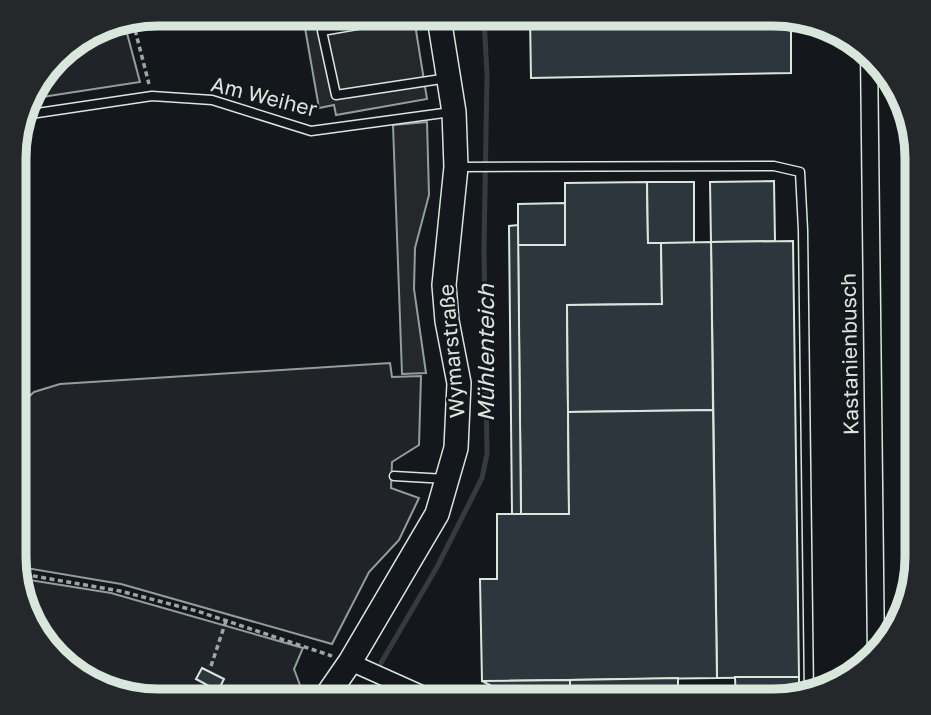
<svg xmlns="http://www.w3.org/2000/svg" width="931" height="715" font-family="'Golos Text',sans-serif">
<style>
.green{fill:#202428;stroke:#939e99;stroke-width:2}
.parking{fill:#24282b;stroke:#939e99;stroke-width:2}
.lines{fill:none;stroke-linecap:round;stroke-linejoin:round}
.stream{stroke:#363b3e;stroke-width:5}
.building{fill:#2c363c;stroke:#d8e6dc;stroke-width:2}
.lane-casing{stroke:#d8e6dc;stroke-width:11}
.street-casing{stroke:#d8e6dc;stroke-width:19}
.secondary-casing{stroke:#d8e6dc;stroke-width:26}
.path{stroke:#9da8a2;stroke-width:3.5;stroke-dasharray:5 3.5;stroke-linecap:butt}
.lane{stroke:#14181c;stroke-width:8}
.street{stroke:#14181c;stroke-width:16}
.secondary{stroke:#14181c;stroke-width:23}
.labels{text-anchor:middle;stroke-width:5;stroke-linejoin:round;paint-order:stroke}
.street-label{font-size:21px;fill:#d8e6dc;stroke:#14181c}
.water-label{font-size:23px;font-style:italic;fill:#d8e6dc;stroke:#14181c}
.rim{fill:none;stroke:#d8e6dc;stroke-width:9}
</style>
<rect width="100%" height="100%" fill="#14181c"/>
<!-- green -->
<g class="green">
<path d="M112,22h12l16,60 -111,17c13,-39 49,-58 83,-77z"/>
<polygon points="390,363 392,377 421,376 419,445 392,462 391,488 419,498 399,540 369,572 332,644 121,584 14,566 15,409 34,392 60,384"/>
<polygon points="17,578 111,593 303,648 294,669 303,693 297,701 150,701 63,665 29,621"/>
</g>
<!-- parking -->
<g class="parking">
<polygon points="414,18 427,99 336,115 334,105 319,108 305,28 354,19"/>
<polygon points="427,122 429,195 415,248 414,289 426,373 402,374 393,125"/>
</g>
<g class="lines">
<!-- stream -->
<polyline class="stream" points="381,663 437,567 482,478 487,454 484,248 487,75 484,18"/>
</g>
<!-- building -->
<g class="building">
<polygon points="781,14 791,18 791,73 531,78 530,17"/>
<polygon points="774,181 775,241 711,242 710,182"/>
<polygon points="647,182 648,243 661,243 662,304 567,305 569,514 521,514 518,245 565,245 565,183"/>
<polygon points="647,182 694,182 694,243 648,243"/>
<polygon points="565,203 565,245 518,245 518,204"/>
<polygon points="518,225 521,514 512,514 509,226"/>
<polygon points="793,241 799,677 717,678 711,242"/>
<polygon points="711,242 713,410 568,412 567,305 662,304 661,243"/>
<polygon points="713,410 717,678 482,681 480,579 497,579 497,514 569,514 568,412"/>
<polygon points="202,668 224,679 218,691 196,679"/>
<polygon points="735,677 799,677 799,696 772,701 736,701"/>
<polygon points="678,678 678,689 570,690 570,680"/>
<polygon points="570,680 570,701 520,701 482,681"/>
</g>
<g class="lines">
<defs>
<g id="lane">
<polyline points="436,19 407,24 391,19 322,31 336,95 448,78"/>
<polyline points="24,115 152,96 212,100 311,131 451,112"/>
<polyline points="459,167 774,166 800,172 803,230 809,694"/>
<polyline points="394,476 446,479"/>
</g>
<g id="street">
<polyline points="869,52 876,656"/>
<polyline points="350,662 437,701"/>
</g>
<polyline id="secondary" points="323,701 350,662 437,514 456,448 459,383 447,321 444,285 456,167 454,112 439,18"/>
</defs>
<!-- lane casing -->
<use href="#lane" class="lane-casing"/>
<!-- street casing -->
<use href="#street" class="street-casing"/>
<!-- secondary casing -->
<use href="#secondary" class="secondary-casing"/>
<!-- path -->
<g class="path">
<polyline points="133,22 149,84"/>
<polyline points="16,573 120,591 197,611 332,656"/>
<polyline points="211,666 226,621"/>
</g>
<!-- lane -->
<use href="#lane" class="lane"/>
<!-- street -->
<use href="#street" class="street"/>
<!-- secondary -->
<use href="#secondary" class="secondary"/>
</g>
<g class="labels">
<!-- street labels -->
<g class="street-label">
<text transform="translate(264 97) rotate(14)" y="7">Am Weiher</text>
<text transform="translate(452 351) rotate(-95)" y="7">Wymarstraße</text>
<text transform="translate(850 354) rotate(-91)" y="7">Kastanienbusch</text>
</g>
<!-- water labels -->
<g class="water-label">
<text transform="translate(486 353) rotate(-90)" y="8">Mühlenteich</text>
</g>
</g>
<!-- crop -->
<path d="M0 0H931V715H0ZM158 26H773A132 132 0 0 1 905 158V557A132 132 0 0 1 773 689H158A132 132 0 0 1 26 557V158A132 132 0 0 1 158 26Z" fill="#24282b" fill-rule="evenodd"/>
<path class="rim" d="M158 26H773A132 132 0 0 1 905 158V557A132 132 0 0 1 773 689H158A132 132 0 0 1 26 557V158A132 132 0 0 1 158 26Z"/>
</svg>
